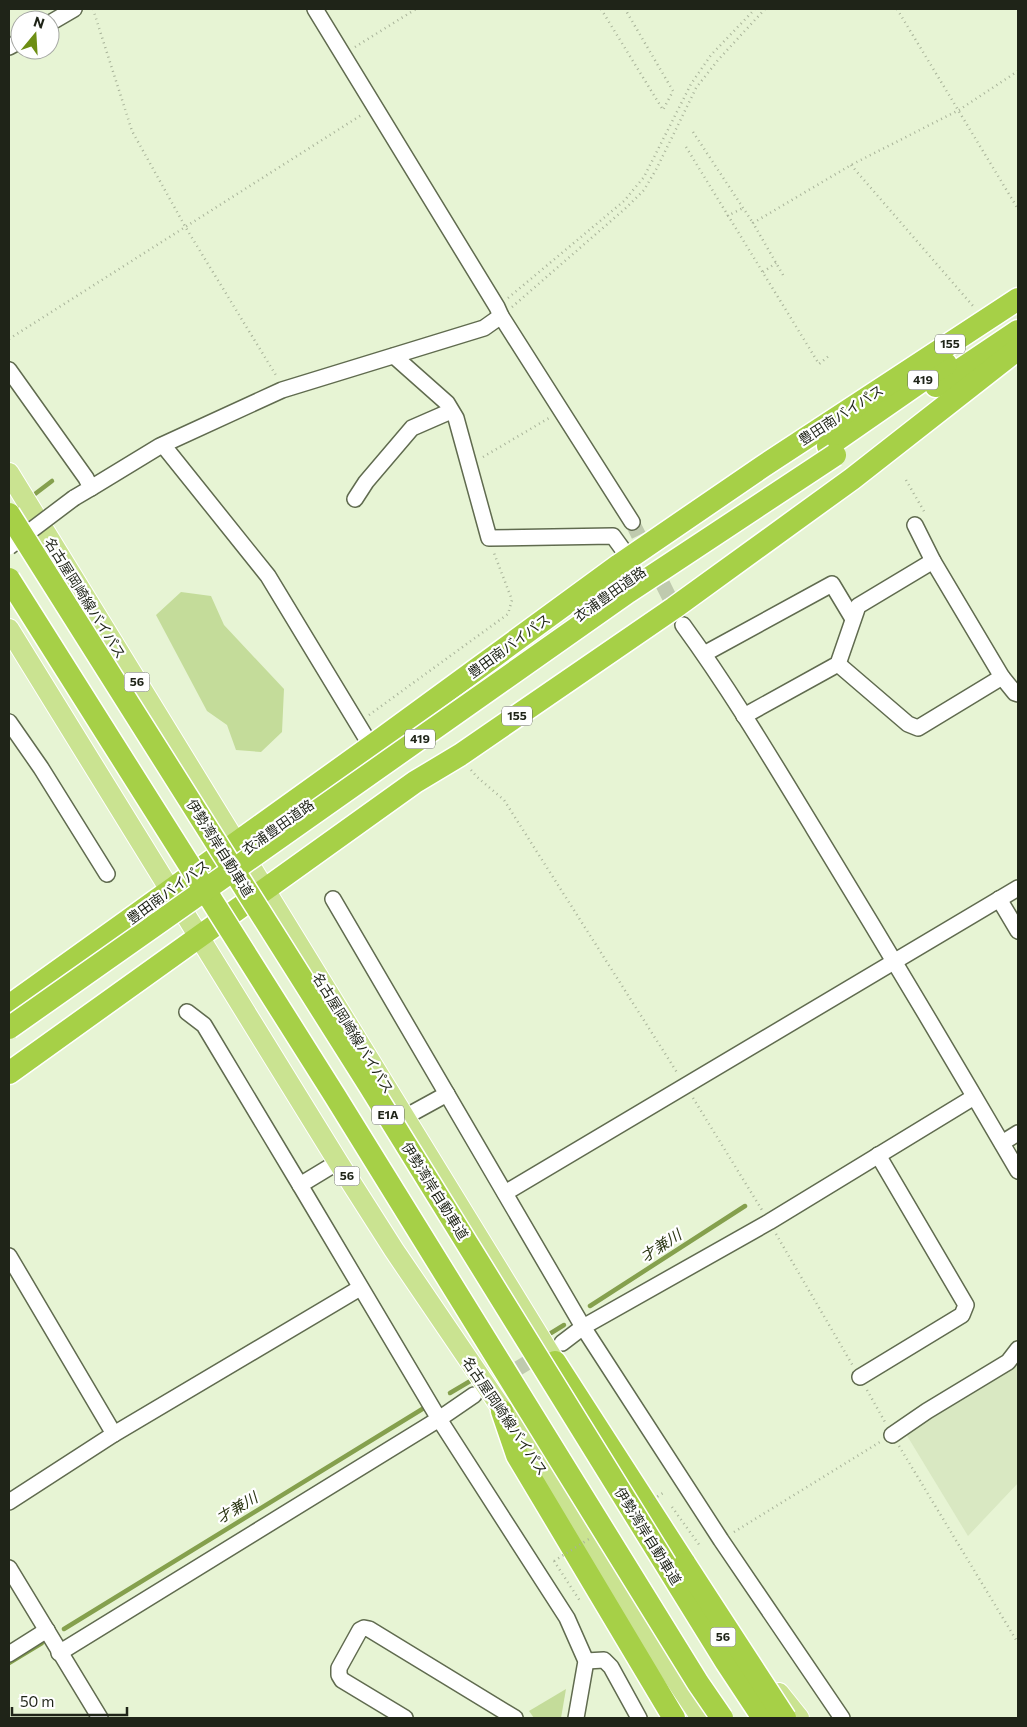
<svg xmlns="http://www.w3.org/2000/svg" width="1027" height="1727" font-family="Commissioner,'Noto Sans JP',sans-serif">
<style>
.built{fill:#d9e8c2}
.green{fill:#c4dc9a}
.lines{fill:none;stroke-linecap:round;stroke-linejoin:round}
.stream{stroke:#85a04d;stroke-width:4.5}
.minor-tunnel{stroke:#bfcaae;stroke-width:15;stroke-dasharray:15 8;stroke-linecap:butt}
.minor-casing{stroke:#606b4f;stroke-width:18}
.major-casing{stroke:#fff;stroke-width:22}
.highway-casing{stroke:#fff;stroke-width:25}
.path{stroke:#a8b399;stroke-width:2.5;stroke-dasharray:1 4;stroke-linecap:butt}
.minor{stroke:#fff;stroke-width:15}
.major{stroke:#cae391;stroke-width:20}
.highway{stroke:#a6d047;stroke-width:22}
.minor-bridge-casing{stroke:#606b4f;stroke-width:18;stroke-linecap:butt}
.highway-bridge-casing{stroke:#fff;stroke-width:25;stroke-linecap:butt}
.path-bridge{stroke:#a8b399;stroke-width:2.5;stroke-dasharray:1 4;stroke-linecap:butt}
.minor-bridge{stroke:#fff;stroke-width:15}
.highway-bridge{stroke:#a6d047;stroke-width:22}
.labels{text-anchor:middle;stroke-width:4.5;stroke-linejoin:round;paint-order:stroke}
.shield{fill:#fff;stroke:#62665d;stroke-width:1}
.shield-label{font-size:12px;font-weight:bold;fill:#1f2418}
.street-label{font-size:14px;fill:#1f2418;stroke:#fff}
.water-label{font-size:15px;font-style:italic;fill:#2b3613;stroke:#fff}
</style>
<rect width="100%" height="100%" fill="#e7f4d4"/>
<!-- built -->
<polygon class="built" points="1018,1365 1018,1483 968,1536 906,1434"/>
<!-- green -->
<g class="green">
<polygon points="181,592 211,596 224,625 284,689 282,732 261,752 236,750 227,725 207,711 156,615"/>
<polygon points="566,1689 561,1718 534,1718 529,1711"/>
</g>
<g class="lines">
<!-- stream -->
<g class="stream">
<polyline points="31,497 52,481"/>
<polyline points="590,1306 745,1206"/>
<polyline points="551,1333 564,1325"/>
<polyline points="450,1393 472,1380"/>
<polyline points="64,1629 424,1408"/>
<polyline points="9,1663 42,1643"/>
</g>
<!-- minor-tunnel -->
<g class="minor-tunnel">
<polyline points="632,522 683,625"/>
<polyline points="479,1392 545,1352"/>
</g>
<defs>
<g id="minor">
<polyline points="315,9 497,307 501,316 632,522"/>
<polyline points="50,23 74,9"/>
<polyline points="9,47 20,41"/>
<polyline points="394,356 447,403 456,418 489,538 613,536 629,558"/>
<polyline points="9,370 86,478 91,488 74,498"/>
<polyline points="163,445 268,576 371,746"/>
<polyline points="91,488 160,446 282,390 484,328 501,316"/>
<polyline points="355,499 366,482 412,428 451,411"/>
<polyline points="915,525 933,561 1002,677 1015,693 1018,694"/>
<path d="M683,625c48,66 89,135 131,204 69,113 137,227 204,342"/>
<polyline points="704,654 832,584 853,619"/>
<polyline points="838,664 908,724 918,728 1002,677"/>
<polyline points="744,716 838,664 858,606 933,561"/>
<polyline points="9,722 41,768 107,874"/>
<polyline points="333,899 583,1327 721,1540 842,1718"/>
<polyline points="999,899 1018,931"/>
<polyline points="187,1012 204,1025 300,1185 439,1419 567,1618 586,1661 576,1718"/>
<polyline points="405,1117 447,1094"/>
<polyline points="1002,1143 1018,1133"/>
<polyline points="300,1185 338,1162"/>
<polyline points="505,1193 1018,888"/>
<polyline points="9,1256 114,1434"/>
<polyline points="562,1343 583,1327 769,1222 974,1097"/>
<polyline points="860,1377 962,1315 966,1305 878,1155"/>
<polyline points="892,1435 927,1411 1008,1362 1018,1349"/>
<polyline points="9,1502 114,1434 360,1288"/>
<polyline points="9,1568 100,1718"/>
<polyline points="59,1653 439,1419 474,1395"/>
<polyline points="9,1654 47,1630"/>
<polyline points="586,1661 604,1660 611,1667 639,1718"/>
<polyline points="405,1718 342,1680 339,1675 339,1668 360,1630 364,1628 369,1629 515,1718"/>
</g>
<g id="major">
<polyline points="9,473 555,1362 560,1376"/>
<polyline points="9,629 338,1162 394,1250 540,1465 616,1590 701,1718"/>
<polyline points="779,1693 799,1718"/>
</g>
<g id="highway">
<polyline points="936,386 1018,331"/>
<polyline points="828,446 946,364"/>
<polyline points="9,1006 384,737 619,565 762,467 1018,299"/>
<polyline points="9,1073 415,782 460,755 674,608 852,479 1018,349"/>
<polyline points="555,1362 685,1564"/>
<polyline points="502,1411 517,1455 674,1718"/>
</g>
</defs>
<!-- minor casing -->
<use href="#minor" class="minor-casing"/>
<!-- major casing -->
<use href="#major" class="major-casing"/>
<!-- highway casing -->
<use href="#highway" class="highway-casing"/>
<!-- path -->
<g class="path">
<polyline points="93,9 132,131 186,228 277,377"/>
<polyline points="601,9 663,110 673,91 625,9"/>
<polyline points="897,9 1018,209"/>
<polyline points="355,47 416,9"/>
<polyline points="693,132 753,223"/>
<polyline points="686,147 819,364 830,355"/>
<polyline points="851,165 973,306"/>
<polyline points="727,216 743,208"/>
<polyline points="763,272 776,263"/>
<polyline points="783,275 753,223 851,165 959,110 1018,71"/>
<polyline points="508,298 624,201 644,177 691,84 711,55 755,9"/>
<polyline points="512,307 627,207 644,190 657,168 696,88 718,60 765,9"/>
<polyline points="9,339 363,114"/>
<polyline points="483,457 549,418"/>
<polyline points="906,480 925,513"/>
<polyline points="369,715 508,614 512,600 494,553"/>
<polyline points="471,770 477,777 504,800 678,1074"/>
<polyline points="693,1098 762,1210"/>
<polyline points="776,1234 853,1366"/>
<polyline points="867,1390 885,1422"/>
<polyline points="899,1446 1018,1643"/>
<polyline points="672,1507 700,1546"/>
<polyline points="734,1532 880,1442"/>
<polyline points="554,1561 580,1601"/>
</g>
<!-- minor -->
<use href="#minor" class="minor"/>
<!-- major -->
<use href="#major" class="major"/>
<!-- highway -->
<use href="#highway" class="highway"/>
<defs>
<polyline id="minor-bridge" points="9,547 74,498"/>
<g id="highway-bridge">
<polyline points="9,514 369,1085 726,1662 763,1718"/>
<polyline points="9,579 335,1096 698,1683 722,1718"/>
<polyline points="9,1028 628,592 835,455"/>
<polyline points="685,1564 785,1718"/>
</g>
</defs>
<!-- minor-bridge casing -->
<use href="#minor-bridge" class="minor-bridge-casing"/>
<!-- highway-bridge casing -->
<use href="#highway-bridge" class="highway-bridge-casing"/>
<!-- path-bridge -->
<g class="path-bridge">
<polyline points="649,1502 663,1493"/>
<polyline points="554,1561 589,1539"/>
</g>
<!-- minor-bridge -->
<use href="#minor-bridge" class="minor-bridge"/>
<!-- highway-bridge -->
<use href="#highway-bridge" class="highway-bridge"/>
</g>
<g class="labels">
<!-- shield labels -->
<g class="shield">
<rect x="935" y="334.5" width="30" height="19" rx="4"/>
<rect x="908" y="370.5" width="30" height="19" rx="4"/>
<rect x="124.5" y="672.5" width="25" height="19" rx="4"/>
<rect x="502" y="706.5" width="30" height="19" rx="4"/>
<rect x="405" y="729.5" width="30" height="19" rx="4"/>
<rect x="372" y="1105.5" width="32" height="19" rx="4"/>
<rect x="334.5" y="1166.5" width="25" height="19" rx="4"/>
<rect x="710.5" y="1627.5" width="25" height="19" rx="4"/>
</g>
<g class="shield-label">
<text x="950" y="348">155</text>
<text x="923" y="384">419</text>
<text x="137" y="686">56</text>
<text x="517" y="720">155</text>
<text x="420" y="743">419</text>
<text x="388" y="1119">E1A</text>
<text x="347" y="1180">56</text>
<text x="723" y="1641">56</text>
</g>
<!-- street labels -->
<g class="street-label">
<text transform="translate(841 415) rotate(-33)" y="5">豊田南バイパス</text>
<text transform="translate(610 594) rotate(-35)" y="5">衣浦豊田道路</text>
<text transform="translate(85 598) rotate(58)" y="5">名古屋岡崎線バイパス</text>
<text transform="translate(509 646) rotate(-36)" y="5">豊田南バイパス</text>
<text transform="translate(278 827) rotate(-35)" y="5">衣浦豊田道路</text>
<text transform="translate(220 848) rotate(58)" y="5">伊勢湾岸自動車道</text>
<text transform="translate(168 892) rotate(-36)" y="5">豊田南バイパス</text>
<text transform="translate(353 1033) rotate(58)" y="5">名古屋岡崎線バイパス</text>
<text transform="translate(435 1191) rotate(58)" y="5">伊勢湾岸自動車道</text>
<text transform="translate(505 1416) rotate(56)" y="5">名古屋岡崎線バイパス</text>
<text transform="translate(648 1536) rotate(58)" y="5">伊勢湾岸自動車道</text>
</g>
<!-- water labels -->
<g class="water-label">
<text transform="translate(661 1246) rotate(-33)" y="5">才兼川</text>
<text transform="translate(237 1508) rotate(-31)" y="5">才兼川</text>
</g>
</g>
<!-- border -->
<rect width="1027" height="1727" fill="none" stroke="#1f2418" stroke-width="20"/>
<!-- north arrow -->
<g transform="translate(35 35) rotate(18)"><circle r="24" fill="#ffffff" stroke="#a5a7a3"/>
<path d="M0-4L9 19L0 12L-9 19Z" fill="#6d8e13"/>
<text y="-8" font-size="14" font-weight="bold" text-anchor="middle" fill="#1f2418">N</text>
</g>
<!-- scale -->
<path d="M12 1707v8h115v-8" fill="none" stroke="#1f2418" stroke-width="2.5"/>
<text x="20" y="1707" font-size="15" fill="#1f2418" stroke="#ffffff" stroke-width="4" paint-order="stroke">50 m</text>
</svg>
